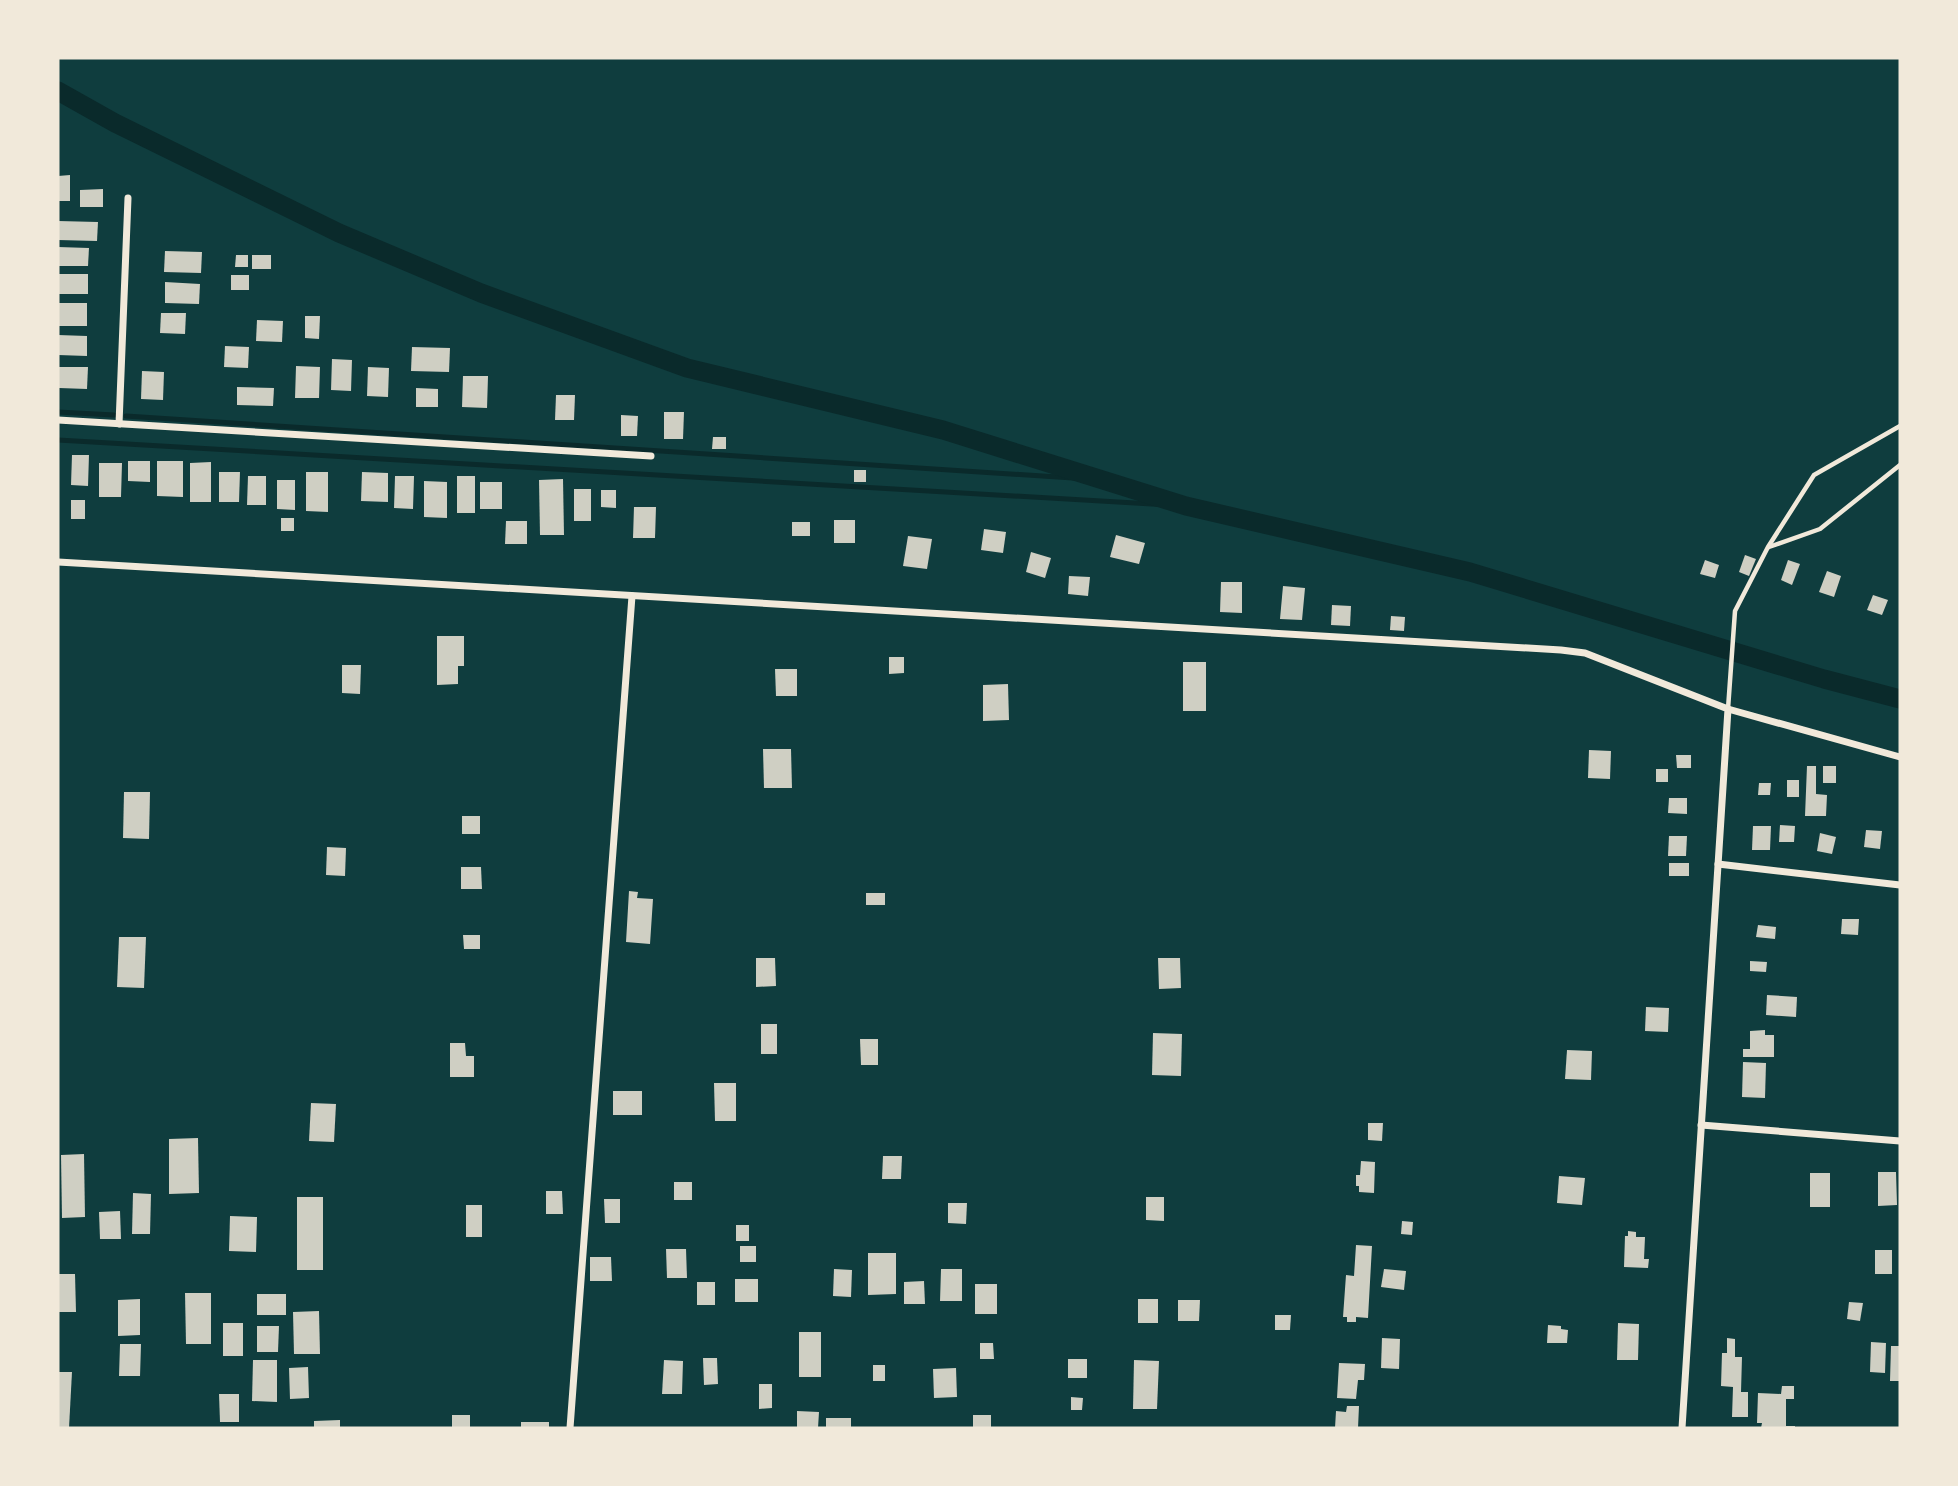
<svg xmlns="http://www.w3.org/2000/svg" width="1958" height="1486" font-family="'Playfair Display',serif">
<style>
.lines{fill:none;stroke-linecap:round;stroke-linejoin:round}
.stream{stroke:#0a2a2b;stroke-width:5}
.canal{stroke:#0a2a2b;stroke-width:19}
.building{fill:#cfcfc3}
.service{stroke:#f1e9da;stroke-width:4.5}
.minor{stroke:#f1e9da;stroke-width:7}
</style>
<rect width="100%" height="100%" fill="#0f3d3e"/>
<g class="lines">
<!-- stream -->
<g class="stream">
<polyline points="58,412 114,415"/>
<polyline points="126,416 1103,480"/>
<polyline points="58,440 1186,506"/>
</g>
<!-- canal -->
<polyline class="canal" points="58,91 115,123 339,233 481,293 687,368 943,430 1186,506 1470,572 1824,679 1900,699"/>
</g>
<!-- building -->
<g class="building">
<polygon points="70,175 70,201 58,201 58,176"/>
<polygon points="103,189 103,207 80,207 80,190"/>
<polygon points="58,221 98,222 97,241 58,240"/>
<polygon points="58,247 89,248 88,266 58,266"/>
<polygon points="165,251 202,252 201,273 164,272"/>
<polygon points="236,255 248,255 248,267 235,267"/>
<rect x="252" y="255" width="19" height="14"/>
<rect x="58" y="274" width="30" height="20"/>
<rect x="231" y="275" width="18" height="15"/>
<polygon points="165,282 200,284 199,304 165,303"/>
<rect x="58" y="303" width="29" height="23"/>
<polygon points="161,313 186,313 185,334 160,333"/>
<polygon points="305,316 320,316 319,339 305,338"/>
<polygon points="257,320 283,321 282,342 256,341"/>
<polygon points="58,335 87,336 87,356 58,355"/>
<polygon points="225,346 249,347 248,368 224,367"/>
<polygon points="412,347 450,348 449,372 411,371"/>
<polygon points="332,359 352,360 351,391 331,390"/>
<polygon points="296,366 320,367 319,398 295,398"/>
<polygon points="59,367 88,367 87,389 59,388"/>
<polygon points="368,367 389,368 388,397 367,396"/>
<polygon points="142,371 164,372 163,400 141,399"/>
<polygon points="463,376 488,376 487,408 462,407"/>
<polygon points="237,387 274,388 273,406 237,405"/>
<polygon points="416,388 438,389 438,407 416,407"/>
<polygon points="556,395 575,395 574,420 555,420"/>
<polygon points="664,412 684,412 683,439 664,439"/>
<polygon points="621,415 638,416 637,436 621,436"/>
<polygon points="713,437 726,437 726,449 712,449"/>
<polygon points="72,455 89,455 88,486 71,485"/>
<polygon points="128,461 150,461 150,482 128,481"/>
<polygon points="157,461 183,461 183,497 157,496"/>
<polygon points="211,462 211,502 190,502 190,463"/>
<polygon points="99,463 122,463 121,497 99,497"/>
<rect x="854" y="470" width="12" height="12"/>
<polygon points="219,472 240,472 239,502 219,502"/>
<polygon points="306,472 328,472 328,512 306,511"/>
<polygon points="362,472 388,473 388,502 361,501"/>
<polygon points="248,476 266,476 266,505 247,505"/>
<polygon points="395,476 414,476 413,509 394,508"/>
<rect x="457" y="476" width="18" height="37"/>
<polygon points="563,479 564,535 540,535 539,480"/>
<polygon points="277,480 295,480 295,510 277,509"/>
<polygon points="424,481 447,482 447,518 424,517"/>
<rect x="480" y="482" width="22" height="27"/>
<rect x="574" y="489" width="17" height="32"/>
<polygon points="601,490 616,490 616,508 601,507"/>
<rect x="71" y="500" width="14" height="19"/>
<polygon points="634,507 656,507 655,538 633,538"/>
<rect x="281" y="518" width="13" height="13"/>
<rect x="834" y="520" width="21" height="23"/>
<polygon points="506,521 527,521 527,544 505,544"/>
<rect x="792" y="522" width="18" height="14"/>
<polygon points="984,529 1006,532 1003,553 981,550"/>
<polygon points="1116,535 1145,543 1139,564 1110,557"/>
<polygon points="908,536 932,539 927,569 903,566"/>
<polygon points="1031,552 1051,558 1045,578 1026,572"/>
<polygon points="1745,555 1756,559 1749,576 1739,572"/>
<polygon points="1705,560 1719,565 1715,578 1700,574"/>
<polygon points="1788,560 1800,564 1792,585 1781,580"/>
<polygon points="1827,571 1841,576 1834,597 1819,592"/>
<polygon points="1069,576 1090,577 1088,596 1068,594"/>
<polygon points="1221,582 1242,582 1242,613 1220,612"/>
<polygon points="1283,586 1305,588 1302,620 1280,619"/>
<polygon points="1873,595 1888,600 1882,615 1867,610"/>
<polygon points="1332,605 1351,606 1350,626 1331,625"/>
<polygon points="1391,616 1405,617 1404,631 1390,630"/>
<polygon points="437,636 464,636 464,666 458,666 458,684 437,685"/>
<polygon points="889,657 904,657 904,673 889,674"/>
<rect x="1183" y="662" width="23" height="49"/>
<polygon points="342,665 361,665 360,694 342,693"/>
<polygon points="775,669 797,669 797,696 776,696"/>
<polygon points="1008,684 1009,720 983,721 983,685"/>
<polygon points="763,749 791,749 792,788 764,788"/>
<polygon points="1589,750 1611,751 1610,779 1588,778"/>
<polygon points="1676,755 1691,755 1691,768 1677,768"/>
<polygon points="1807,766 1816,766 1816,794 1827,795 1826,816 1805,816"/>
<rect x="1823" y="766" width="13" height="17"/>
<rect x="1656" y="769" width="12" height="13"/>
<rect x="1787" y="780" width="12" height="17"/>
<polygon points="1759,783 1771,783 1770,795 1758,795"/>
<polygon points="124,792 150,792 149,839 123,838"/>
<polygon points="1669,798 1687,798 1687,814 1668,813"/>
<rect x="462" y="816" width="18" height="18"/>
<polygon points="1780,825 1795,826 1794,842 1779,842"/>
<polygon points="1753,826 1771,826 1770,850 1752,850"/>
<polygon points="1866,830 1882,831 1880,849 1864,847"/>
<polygon points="1820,833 1836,837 1832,854 1817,851"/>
<polygon points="1669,836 1687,836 1686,856 1668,856"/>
<polygon points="327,847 346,848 345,876 326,875"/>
<rect x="1669" y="863" width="20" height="13"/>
<polygon points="461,867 481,867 482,889 461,889"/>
<polygon points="629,891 638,892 637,898 653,899 650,944 626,942"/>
<rect x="866" y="893" width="19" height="12"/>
<polygon points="1842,919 1859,919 1858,935 1841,934"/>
<polygon points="1758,925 1776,927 1775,939 1756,937"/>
<polygon points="463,935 480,935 480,949 464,949"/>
<polygon points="119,937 146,937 144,988 117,987"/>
<polygon points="756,958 775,958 776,986 756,987"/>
<polygon points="1158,958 1180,958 1181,988 1159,989"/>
<polygon points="1750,961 1767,962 1766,972 1750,971"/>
<polygon points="1767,995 1797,997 1796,1017 1766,1015"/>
<polygon points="1646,1007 1669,1008 1668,1032 1645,1031"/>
<rect x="761" y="1024" width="16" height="30"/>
<polygon points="1765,1030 1765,1035 1774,1035 1774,1057 1743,1057 1743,1049 1750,1049 1750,1031"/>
<polygon points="1153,1033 1182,1034 1181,1076 1152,1075"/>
<polygon points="860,1039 878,1039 878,1065 861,1065"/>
<polygon points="450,1043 465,1043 466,1056 474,1056 474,1077 450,1077"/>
<polygon points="1567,1050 1592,1051 1591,1080 1565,1079"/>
<polygon points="1743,1062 1766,1063 1765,1098 1742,1097"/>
<polygon points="714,1083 736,1083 736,1121 715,1121"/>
<rect x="613" y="1091" width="29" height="24"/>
<polygon points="311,1103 336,1104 334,1142 309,1141"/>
<polygon points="1368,1123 1383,1123 1382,1141 1368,1140"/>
<polygon points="198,1138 199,1193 169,1194 169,1139"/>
<polygon points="84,1154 85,1217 62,1218 61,1155"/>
<polygon points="883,1156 902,1156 901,1179 882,1179"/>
<polygon points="1361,1161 1375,1162 1374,1193 1359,1192 1359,1186 1356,1186 1356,1175 1360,1175"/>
<polygon points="1878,1172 1896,1172 1897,1205 1878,1206"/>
<rect x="1810" y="1173" width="20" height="34"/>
<polygon points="1559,1176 1585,1178 1582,1205 1557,1203"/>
<rect x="674" y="1182" width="18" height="18"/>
<polygon points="546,1191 562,1191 563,1214 546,1214"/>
<polygon points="133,1193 151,1194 150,1234 132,1234"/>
<rect x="297" y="1197" width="26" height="73"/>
<polygon points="1146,1197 1164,1197 1164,1221 1146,1220"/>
<polygon points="604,1199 620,1199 620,1223 605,1223"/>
<polygon points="948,1203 967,1203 966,1224 948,1223"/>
<rect x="466" y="1205" width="16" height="32"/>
<polygon points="120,1211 121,1239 100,1239 99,1212"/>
<polygon points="230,1216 257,1217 256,1252 229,1251"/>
<polygon points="1402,1221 1413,1222 1412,1235 1401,1234"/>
<rect x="736" y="1225" width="13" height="16"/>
<polygon points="1628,1231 1636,1232 1636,1237 1645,1237 1644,1259 1649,1259 1648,1268 1624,1267 1625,1236 1628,1236"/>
<polygon points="1356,1245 1372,1246 1368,1318 1356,1317 1356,1322 1347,1322 1347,1317 1343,1317 1346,1275 1354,1276"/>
<rect x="740" y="1246" width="16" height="16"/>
<polygon points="666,1249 686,1249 687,1278 667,1278"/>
<rect x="1875" y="1250" width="17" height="24"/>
<polygon points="868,1253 896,1253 896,1294 868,1295"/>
<polygon points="590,1257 611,1257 612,1281 590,1281"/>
<polygon points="834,1269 852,1270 851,1297 833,1296"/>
<polygon points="941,1269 962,1269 962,1301 940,1301"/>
<polygon points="1384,1269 1406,1271 1404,1290 1381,1287"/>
<polygon points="58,1274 75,1274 76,1312 58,1312"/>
<rect x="735" y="1279" width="23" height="23"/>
<polygon points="924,1281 925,1304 904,1304 904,1282"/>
<rect x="697" y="1282" width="18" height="23"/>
<rect x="975" y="1284" width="22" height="30"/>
<polygon points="185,1293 211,1293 211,1344 186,1344"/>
<rect x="257" y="1294" width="29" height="21"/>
<polygon points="140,1299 140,1335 118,1336 118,1300"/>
<rect x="1138" y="1299" width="20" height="24"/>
<polygon points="1178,1300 1200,1300 1199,1321 1178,1321"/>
<polygon points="1849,1302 1863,1303 1860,1321 1847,1319"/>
<polygon points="319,1311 320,1354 294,1354 293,1312"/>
<polygon points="1275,1315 1291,1315 1290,1330 1275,1330"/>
<rect x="223" y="1323" width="20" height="33"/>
<polygon points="1618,1323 1639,1324 1638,1360 1617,1360"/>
<polygon points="1548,1325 1561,1326 1561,1329 1568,1330 1567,1343 1547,1343"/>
<polygon points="257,1326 279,1326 278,1352 257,1352"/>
<rect x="799" y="1332" width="22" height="45"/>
<polygon points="1382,1338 1400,1339 1399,1369 1381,1368"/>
<polygon points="1727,1338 1735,1339 1735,1357 1742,1357 1741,1392 1748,1392 1748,1417 1732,1417 1733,1387 1721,1386 1722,1353 1727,1353"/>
<polygon points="1871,1342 1886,1343 1885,1373 1870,1372"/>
<polygon points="980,1343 993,1343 994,1359 980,1359"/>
<polygon points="120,1344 141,1344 140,1376 119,1376"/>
<polygon points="1891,1346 1900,1346 1900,1381 1890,1381"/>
<polygon points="703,1358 717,1358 718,1384 704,1385"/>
<rect x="1068" y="1359" width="19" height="19"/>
<polygon points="253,1360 277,1360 277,1402 252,1401"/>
<polygon points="664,1360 683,1361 682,1394 662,1394"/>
<polygon points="1134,1360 1159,1361 1157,1409 1133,1409"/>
<polygon points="1339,1363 1365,1364 1364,1380 1358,1380 1356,1399 1337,1398"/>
<rect x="873" y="1365" width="12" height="16"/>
<polygon points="308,1367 309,1398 290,1399 289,1368"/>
<polygon points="956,1368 957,1397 934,1398 933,1369"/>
<polygon points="58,1372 72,1372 69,1428 58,1427"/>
<polygon points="759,1384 772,1384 772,1408 759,1409"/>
<polygon points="1782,1386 1794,1386 1794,1399 1786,1399 1786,1426 1795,1426 1795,1428 1761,1428 1762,1423 1757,1423 1758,1393 1781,1394"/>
<polygon points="219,1394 239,1394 239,1422 220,1422"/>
<polygon points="1071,1397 1083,1398 1082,1410 1071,1410"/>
<polygon points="1347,1406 1359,1406 1358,1428 1335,1428 1336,1411 1346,1412"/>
<polygon points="797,1411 819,1412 818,1428 797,1428"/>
<rect x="452" y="1415" width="18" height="13"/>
<rect x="973" y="1415" width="18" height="13"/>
<rect x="826" y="1418" width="25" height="10"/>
<polygon points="340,1420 340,1428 314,1428 314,1421"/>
<rect x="521" y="1422" width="28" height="6"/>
</g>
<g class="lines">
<!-- service -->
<g class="service">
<polyline points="1769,547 1820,529 1900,465"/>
<polyline points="1728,709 1735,611 1768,547 1814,475 1900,426"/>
</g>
<!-- minor -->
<g class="minor">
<polyline points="58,420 651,456"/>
<polyline points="119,424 128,198"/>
<polyline points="58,562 1561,650 1585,653 1728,709 1682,1428"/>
<polyline points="1728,709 1900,757"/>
<polyline points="1718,864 1900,885"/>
<polyline points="1701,1125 1900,1141"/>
<polyline points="570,1428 632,596"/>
</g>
</g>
<!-- border -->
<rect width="1958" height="1486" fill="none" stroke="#f1e9da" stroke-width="119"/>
</svg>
